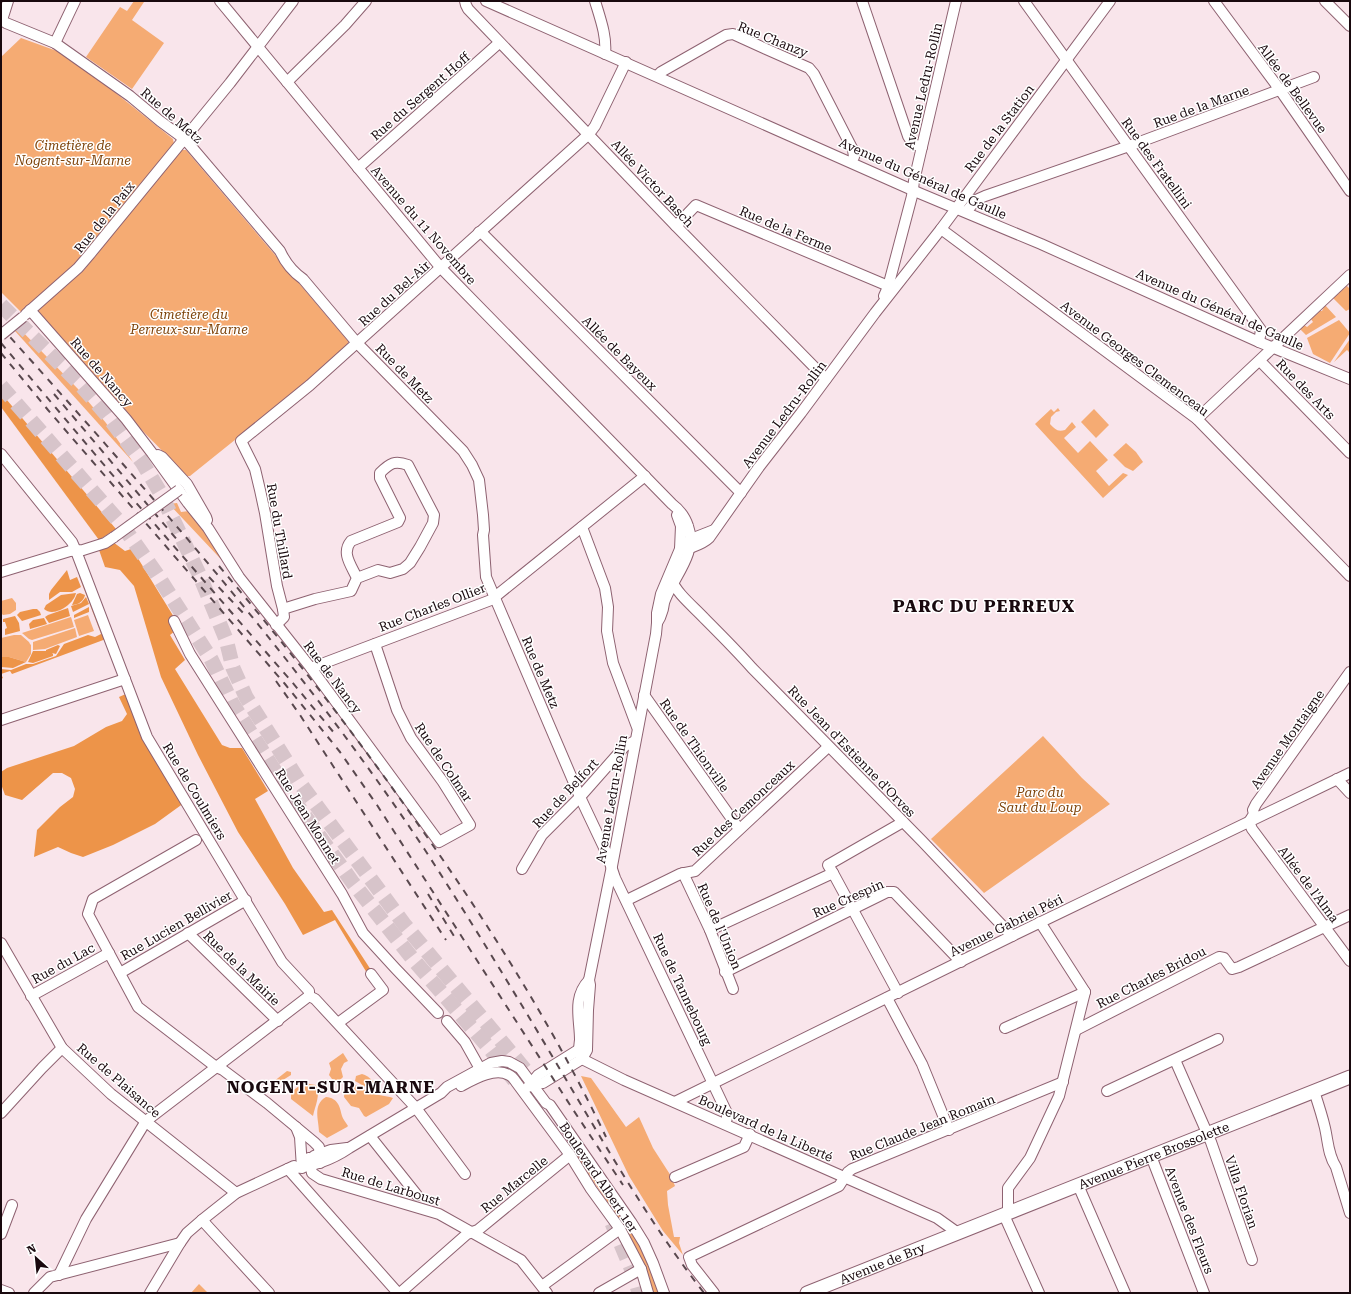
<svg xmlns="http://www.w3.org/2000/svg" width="1351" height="1294" font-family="'Roboto Serif',serif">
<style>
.green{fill:#f5ab73}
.forest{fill:#ed9449}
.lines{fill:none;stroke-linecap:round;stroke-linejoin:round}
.highway-tunnel{stroke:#d7c4ca;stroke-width:15;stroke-dasharray:15 8;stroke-linecap:butt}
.minor-casing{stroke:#8e6271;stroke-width:12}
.major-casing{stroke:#8e6271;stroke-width:15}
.minor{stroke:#fff;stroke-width:10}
.major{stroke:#fff;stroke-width:13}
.rail{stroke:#59484e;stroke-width:2;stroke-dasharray:7 7;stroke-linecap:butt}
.minor-bridge-casing{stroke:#8e6271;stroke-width:12;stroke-linecap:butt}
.minor-bridge{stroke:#fff;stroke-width:10}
.labels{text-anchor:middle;stroke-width:3;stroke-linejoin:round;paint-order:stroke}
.street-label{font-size:13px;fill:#19090e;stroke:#fff}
.park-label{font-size:13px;font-style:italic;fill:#7e440b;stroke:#fff}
.district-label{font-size:17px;font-weight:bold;letter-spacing:1px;fill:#19090e;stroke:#fff}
</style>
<rect width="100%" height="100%" fill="#f9e5eb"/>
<!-- green -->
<g class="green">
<polygon points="134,1 144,2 132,20 164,43 132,89 86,57 120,7 127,11"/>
<polygon points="21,38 57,51 112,90 173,139 174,144 77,264 21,312 1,292 1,57"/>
<polygon points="180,150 186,150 348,341 348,347 281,403 190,476 187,476 128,416 36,311 84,270"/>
<polygon points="1346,285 1350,289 1350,309 1346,311 1333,298 1337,294 1339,294 1339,292 1345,288"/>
<polygon points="1325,305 1336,317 1306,335 1300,329 1304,325 1307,327 1313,322 1311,319 1320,311 1322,311"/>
<polygon points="1339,320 1350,333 1330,363 1313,354 1307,338"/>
<polygon points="19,328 78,389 106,423 133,462 15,331"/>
<polygon points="1350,339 1350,353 1347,350 1334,362"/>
<path d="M1058,408l2,3 -4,1 -5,5 -1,7c5,5 7,8 15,6l7,-8 4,5 -12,11 14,15 12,-12 18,19 -12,11 13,15 14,-13 5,2 -25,23 -68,-74 16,-15 3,3z"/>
<polygon points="1094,409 1109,425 1096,438 1081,422"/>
<polygon points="1126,443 1136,452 1143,462 1133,471 1125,467 1113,455"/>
<polygon points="177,503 181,512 189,511 233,572 169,504"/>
<polygon points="82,575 103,633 101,634 79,576"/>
<polygon points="12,598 16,603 16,610 10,614 3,615 1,613 1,601"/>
<polygon points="88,615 94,631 79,636 74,620"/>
<polygon points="71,617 74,627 32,640 29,639 22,633"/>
<polygon points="75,628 77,637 45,649 33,650 33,642"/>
<polygon points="14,635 21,635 29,642 30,644 31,645 31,654 26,662 9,657 1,657 1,638"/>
<polygon points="1043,736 1082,778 1110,804 984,893 931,839"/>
<polygon points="343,1053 348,1061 344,1063 341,1069 343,1077 339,1081 332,1079 329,1075 331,1069 329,1063"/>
<polygon points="287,1071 291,1072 291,1075 283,1080 279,1085 274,1085 273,1082"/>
<path d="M362,1074c8,2 14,10 17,17l-8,-1 -16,-9 1,-5z"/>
<polygon points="581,1076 591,1078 626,1127 639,1117 653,1148 671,1176 675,1186 667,1191 668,1205 674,1237 680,1237 679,1243 683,1255 663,1231 629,1176"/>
<path d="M306,1081l3,3 7,1c5,10 -1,21 -3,31l-22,-17v-7z"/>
<path d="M348,1084c10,-1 14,6 23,9 7,3 14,2 22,5l-4,6 -23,13 -2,-1 -5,-8 -8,-2 -7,-9 1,-9z"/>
<path d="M326,1097c12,1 14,10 16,19 1,3 4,7 6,10l-1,1 -20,11 -8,-6c0,-12 -7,-27 7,-35z"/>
<path d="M569,1143c30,35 56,72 76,113 6,12 10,25 15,37h-9l-27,-66 -9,-14 -47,-69z"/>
<polygon points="199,1284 208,1293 191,1293"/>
</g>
<!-- forest -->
<g class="forest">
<polygon points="1,393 116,529 99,540 1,407"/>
<polygon points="113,542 125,551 131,549 139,560 180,627 170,635 185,660 175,669 222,745 230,748 242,748 268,791 255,799 293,868 324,912 332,910 371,970 376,988 335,920 303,935 285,904 238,832 198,755 161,677 134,586 120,570 105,567 99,550"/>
<polygon points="67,570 70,580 77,577 81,587 72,592 60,592 49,600 49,594 51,590"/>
<path d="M76,593c-2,11 -22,25 -32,16l2,-4 15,-10z"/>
<path d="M80,593l5,2c-1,6 -7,10 -13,10l5,-11z"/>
<polygon points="86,597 89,604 73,612 71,606 81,603"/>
<polygon points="89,607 89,612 74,618 74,615"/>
<polygon points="68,608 70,616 49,623 45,617 48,615"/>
<polygon points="33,609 37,609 40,612 41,615 22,621 17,615 20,612"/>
<polygon points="15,616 19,623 20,631 5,635 5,629 7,628 5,622 3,622 3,619"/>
<polygon points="44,618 47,624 30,629 29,624 33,620"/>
<polygon points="103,633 106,639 12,674 10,671 1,674 3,678 1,679 1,669 11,670 26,664 33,664 56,656 64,644 88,635 95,637"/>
<polygon points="58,645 60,646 56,654 52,653 53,654 53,656 33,663 28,662 33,651 46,651 46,650"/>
<polygon points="1,657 9,657 26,662 13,668 1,667"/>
<polygon points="128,693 184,803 155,824 113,845 83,857 71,853 58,847 34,857 37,830 60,807 73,797 75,789 71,778 62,773 53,773 22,800 5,795 1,784 1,772 7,768 74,746 106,727 122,721 127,714 119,697"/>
</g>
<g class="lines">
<!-- highway-tunnel -->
<g class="highway-tunnel">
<polyline points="1,305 80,384 107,415 142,462 160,492 199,574 226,639 233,668 246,697 302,786 404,924 531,1077"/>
<polyline points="1,386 122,525 156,573 211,659 232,703 290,795 353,883 412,958 490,1049 518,1085"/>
<polyline points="612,1223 634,1275 639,1293"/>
</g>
<defs>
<g id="minor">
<path d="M8,1l-6,19 4,3 49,20 75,53 30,25 19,14 10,9 91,107c5,11 13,21 23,28l54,64 106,108 9,14 7,15 4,35 1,15 -1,5 3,42 94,220 27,57 8,24 112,235v5l-2,6"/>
<path d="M220,1l221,267 231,236c8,6 13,13 16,22 10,27 -14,50 -23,74 -2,4 -1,8 -3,12 -1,4 -3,8 -5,11"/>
<polyline points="465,1 466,5 468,9 676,226 826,379"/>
<polyline points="486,1 919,193 1041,244 1259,342 1350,379"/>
<path d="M595,1c5,17 12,35 10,53"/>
<polyline points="862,1 908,136 913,144 922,147"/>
<polyline points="1024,1 1261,330 1259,342"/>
<polyline points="1214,1 1280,90 1350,191"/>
<polyline points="1325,1 1350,26"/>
<polyline points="55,43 75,1"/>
<polyline points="657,76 661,72 726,35 733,34 766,49 809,68 814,74 853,150 854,157 851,162"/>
<polyline points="287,82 345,25 366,1"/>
<polyline points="358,168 499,43"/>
<polyline points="966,212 976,200 985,196 1129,146 1314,77"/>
<polyline points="676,226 696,205 893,288"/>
<polyline points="941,229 1197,419 1350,576"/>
<polyline points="479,232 484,235 741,493"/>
<polyline points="884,296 888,287 912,196 914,181 956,1"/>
<polyline points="30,310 126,419 152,453 188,503 208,528 239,577 311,668 439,842 470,825 443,782 411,738 397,710 375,644"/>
<polyline points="26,314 78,268 90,254 230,83 293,1"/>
<polyline points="1260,361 1350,453"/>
<polyline points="1197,419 1350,275"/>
<polyline points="1,454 72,542 76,551 147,737 282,962 309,991 309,996"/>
<polyline points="158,455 162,457 187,484 206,517 207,520"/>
<polyline points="677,515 681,526 680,549"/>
<polyline points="582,527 605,588 608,607 607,631 613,663 637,727"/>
<path d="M686,545l4,3c8,-3 14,-5 19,-10l50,-71 42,-54 74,-100 66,-84 169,-228"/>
<polyline points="1,572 70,551 83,550 105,543 114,537"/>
<path d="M671,579c6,15 23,28 34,40 16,16 32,32 47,49l170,173 90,95"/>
<path d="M283,609l32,-10 36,-8 6,-13 21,-8 12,3 13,-4 7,-6 10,-16 13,-24 1,-8 -26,-50c-13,-5 -18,-2 -28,8v5l20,40 -2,4 -47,19c-10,12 0,24 6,37"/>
<polyline points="174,621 190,654 342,894 363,933 395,968 438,1013"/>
<polyline points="276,625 284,617 283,609 277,586 265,513 260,490 255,469 241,441 310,385 589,134 595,126 626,62"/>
<polyline points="311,668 491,600 645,476"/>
<polyline points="644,695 739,829"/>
<polyline points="1,720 125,679"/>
<polyline points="1337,779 1350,793"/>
<polyline points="1249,822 1254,814 1253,810 1256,804 1350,672"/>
<polyline points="1249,822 1252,829 1350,961"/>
<polyline points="196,840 93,899 88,914 138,1007 216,1067 223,1070 267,1103 314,1142 319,1147 320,1163"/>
<polyline points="522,869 542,835 580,797 625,746 635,741"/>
<polyline points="683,873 710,930 733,989"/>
<polyline points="833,873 828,865 903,822"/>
<polyline points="627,900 680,874 695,871 828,747"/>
<polyline points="710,930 833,873 898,993"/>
<polyline points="188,933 278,1021"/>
<polyline points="1,943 62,1048 111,1094 236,1193"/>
<polyline points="725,972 887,892 894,892 961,962"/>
<polyline points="120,973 246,900"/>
<polyline points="31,996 109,953"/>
<polyline points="309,996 315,999 416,1108 465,1174"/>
<polyline points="887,998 922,1064 949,1130"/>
<polyline points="447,1021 465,1042 483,1074"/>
<polyline points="338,1023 383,990 371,974"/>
<polyline points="1005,1028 1085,992"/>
<polyline points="1076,1030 1219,957 1224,958 1232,969 1239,967 1350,915"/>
<polyline points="582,1059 624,1080 937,1218 958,1233"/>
<path d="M582,1059c-4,-9 -3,-10 -2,-19 0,-21 -8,-42 9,-60"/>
<polyline points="1175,1060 1211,1142 1252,1260"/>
<polyline points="532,1084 543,1083 582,1059 587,1050 588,1010 590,985 589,980 612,866 656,634 657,623 657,613 661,594 680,549 691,539 714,530"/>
<path d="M461,1086c13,-7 34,-19 48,-11 3,1 5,4 7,7l54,73 21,34 29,40 21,40 7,24"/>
<polyline points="528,1087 538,1075 578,1050"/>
<polyline points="1107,1091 1218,1039"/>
<path d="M1314,1091c4,12 8,24 11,37 3,13 3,27 11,39l14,46"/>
<polyline points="675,1102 1012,936 1350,773"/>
<polyline points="1,1113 42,1068 62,1048"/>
<polyline points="296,1127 300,1137 302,1168"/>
<polyline points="370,1136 417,1195"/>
<polyline points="314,1156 331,1150 347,1148"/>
<polyline points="1151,1156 1204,1293"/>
<polyline points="309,1158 312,1173 321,1179 439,1214 521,1260 547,1293"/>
<path d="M288,1169c23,-2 42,-8 61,-21l92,-55 6,-6 44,-24 11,-2 7,1 11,6 26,35 4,2 81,117 13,21 9,20 11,30"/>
<polyline points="288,1169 398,1293"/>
<polyline points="675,1177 744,1147 750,1134"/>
<polyline points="1078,1185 1125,1293"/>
<polyline points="1008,1214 1008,1188 1030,1158 1059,1096 1085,992 1040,922"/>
<polyline points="1004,1215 1039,1293"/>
<polyline points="202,1220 269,1293"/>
<polyline points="1,1234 12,1205"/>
<polyline points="59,1275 86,1219 146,1121 309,996"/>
<polyline points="542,1286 620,1229"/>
<polyline points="1,1290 9,1293"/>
<polyline points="34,1293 50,1277 180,1243"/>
<polyline points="150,1293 180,1243 187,1233 202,1220 236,1193 294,1166"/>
<polyline points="400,1293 467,1234 478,1230 570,1155"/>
<polyline points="599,1293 641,1269"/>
<polyline points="714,1293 692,1265 689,1257 839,1186 848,1172 852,1169 1063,1082"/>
</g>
<g id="major">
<path id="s1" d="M807,1293l543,-216"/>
</g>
</defs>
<!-- minor casing -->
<use href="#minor" class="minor-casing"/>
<!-- major casing -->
<use href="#major" class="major-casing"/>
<!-- minor -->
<use href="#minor" class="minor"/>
<!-- major -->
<use href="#major" class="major"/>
<!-- rail -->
<g class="rail">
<path d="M1,327c150,167 299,335 424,523 48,74 94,150 139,226 44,74 87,149 140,217"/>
<polyline points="1,343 132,498 292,682 335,734"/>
<polyline points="1,353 48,410 285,684 340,752 377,805 572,1108 623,1185"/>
<polyline points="54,394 179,542"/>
<path d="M219,566c71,84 138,171 201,261 70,99 134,201 186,310"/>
<polyline points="209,577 246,616"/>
<polyline points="276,681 300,715 446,940"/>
<polyline points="428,894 454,936"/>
</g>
<defs>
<g id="minor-bridge">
<polyline points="1,335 23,317"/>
<polyline points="114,537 179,490"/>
</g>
</defs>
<!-- minor-bridge casing -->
<use href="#minor-bridge" class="minor-bridge-casing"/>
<!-- minor-bridge -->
<use href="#minor-bridge" class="minor-bridge"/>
</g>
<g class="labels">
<!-- street labels -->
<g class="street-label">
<text transform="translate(773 39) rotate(22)" y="5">Rue Chanzy</text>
<text transform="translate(923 86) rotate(-77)" y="5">Avenue Ledru-Rollin</text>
<text transform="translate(1293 88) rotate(54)" y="5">Allée de Bellevue</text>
<text transform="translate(420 96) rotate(-41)" y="5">Rue du Sergent Hoff</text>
<text transform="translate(1201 106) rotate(-20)" y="5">Rue de la Marne</text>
<text transform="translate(172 115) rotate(41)" y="5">Rue de Metz</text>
<text transform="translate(999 128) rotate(-53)" y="5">Rue de la Station</text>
<text transform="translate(1157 163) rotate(54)" y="5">Rue des Fratellini</text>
<text transform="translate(923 178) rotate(24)" y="5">Avenue du Général de Gaulle</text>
<text transform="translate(653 183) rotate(47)" y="5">Allée Victor Basch</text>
<text transform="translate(104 217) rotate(-51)" y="5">Rue de la Paix</text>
<text transform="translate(424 225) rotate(49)" y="5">Avenue du 11 Novembre</text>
<text transform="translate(786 229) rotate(23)" y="5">Rue de la Ferme</text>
<text transform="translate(394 293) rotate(-42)" y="5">Rue du Bel-Air</text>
<text transform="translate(1220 309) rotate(24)" y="5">Avenue du Général de Gaulle</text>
<text transform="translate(620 353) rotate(45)" y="5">Allée de Bayeux</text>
<text transform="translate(1135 358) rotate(37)" y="5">Avenue Georges Clemenceau</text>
<text transform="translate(102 372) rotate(49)" y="5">Rue de Nancy</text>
<text transform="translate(405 373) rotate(46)" y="5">Rue de Metz</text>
<text transform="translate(1306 389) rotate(46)" y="5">Rue des Arts</text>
<text transform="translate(784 414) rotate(-53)" y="5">Avenue Ledru-Rollin</text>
<text transform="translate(280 531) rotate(80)" y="5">Rue du Thillard</text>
<text transform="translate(432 607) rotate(-21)" y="5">Rue Charles Ollier</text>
<text transform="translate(541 672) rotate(67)" y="5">Rue de Metz</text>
<text transform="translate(333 677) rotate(53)" y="5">Rue de Nancy</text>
<text transform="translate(1287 739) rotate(-55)" y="5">Avenue Montaigne</text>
<text transform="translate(695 745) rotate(55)" y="5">Rue de Thionville</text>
<text transform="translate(852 751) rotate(46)" y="5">Rue Jean d'Estienne d'Orves</text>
<text transform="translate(444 762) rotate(56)" y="5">Rue de Colmar</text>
<text transform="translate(195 791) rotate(59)" y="5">Rue de Coulmiers</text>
<text transform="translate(565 793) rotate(-47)" y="5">Rue de Belfort</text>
<text transform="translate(611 799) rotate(-80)" y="5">Avenue Ledru-Rollin</text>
<text transform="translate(743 808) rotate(-43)" y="5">Rue des Cemonceaux</text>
<text transform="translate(308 816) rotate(58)" y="5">Rue Jean Monnet</text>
<text transform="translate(1309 884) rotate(53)" y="5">Allée de l'Alma</text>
<text transform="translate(848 898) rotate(-24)" y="5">Rue Crespin</text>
<text transform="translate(176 925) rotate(-30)" y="5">Rue Lucien Bellivier</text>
<text transform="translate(1006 925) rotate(-26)" y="5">Avenue Gabriel Péri</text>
<text transform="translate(720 926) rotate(67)" y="5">Rue de l'Union</text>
<text transform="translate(63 963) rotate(-29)" y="5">Rue du Lac</text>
<text transform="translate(242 968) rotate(44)" y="5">Rue de la Mairie</text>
<text transform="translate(1151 977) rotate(-27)" y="5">Rue Charles Bridou</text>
<text transform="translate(683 989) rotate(65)" y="5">Rue de Tannebourg</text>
<text transform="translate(119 1080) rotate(41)" y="5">Rue de Plaisance</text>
<text transform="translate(922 1127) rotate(-22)" y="5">Rue Claude Jean Romain</text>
<text transform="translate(766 1128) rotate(24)" y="5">Boulevard de la Liberté</text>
<text dy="5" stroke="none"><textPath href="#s1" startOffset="373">Avenue Pierre Brossolette</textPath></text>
<text transform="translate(599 1177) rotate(56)" y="5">Boulevard Albert 1er</text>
<text transform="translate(514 1184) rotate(-39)" y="5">Rue Marcelle</text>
<text transform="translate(391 1186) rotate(17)" y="5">Rue de Larboust</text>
<text transform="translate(1242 1192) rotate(71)" y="5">Villa Florian</text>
<text transform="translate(1190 1220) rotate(69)" y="5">Avenue des Fleurs</text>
<text dy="5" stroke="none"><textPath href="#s1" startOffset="81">Avenue de Bry</textPath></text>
</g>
<!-- park labels -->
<g class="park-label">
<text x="73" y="150">Cimetière de<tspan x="73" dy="15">Nogent-sur-Marne</tspan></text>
<text x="189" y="319">Cimetière du<tspan x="189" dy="15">Perreux-sur-Marne</tspan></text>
<text x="1040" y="797">Parc du<tspan x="1040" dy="15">Saut du Loup</tspan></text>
</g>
<!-- district labels -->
<g class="district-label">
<text x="984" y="612">PARC DU PERREUX</text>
<text x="331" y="1093">NOGENT-SUR-MARNE</text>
</g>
</g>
<!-- border -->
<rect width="1351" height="1294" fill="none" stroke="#19090e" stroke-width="4"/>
<!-- north arrow -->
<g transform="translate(36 1258) rotate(333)" stroke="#ffffff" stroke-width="3" paint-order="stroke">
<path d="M0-3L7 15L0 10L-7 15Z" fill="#19090e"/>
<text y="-6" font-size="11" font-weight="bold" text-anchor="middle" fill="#19090e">N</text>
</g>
</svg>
